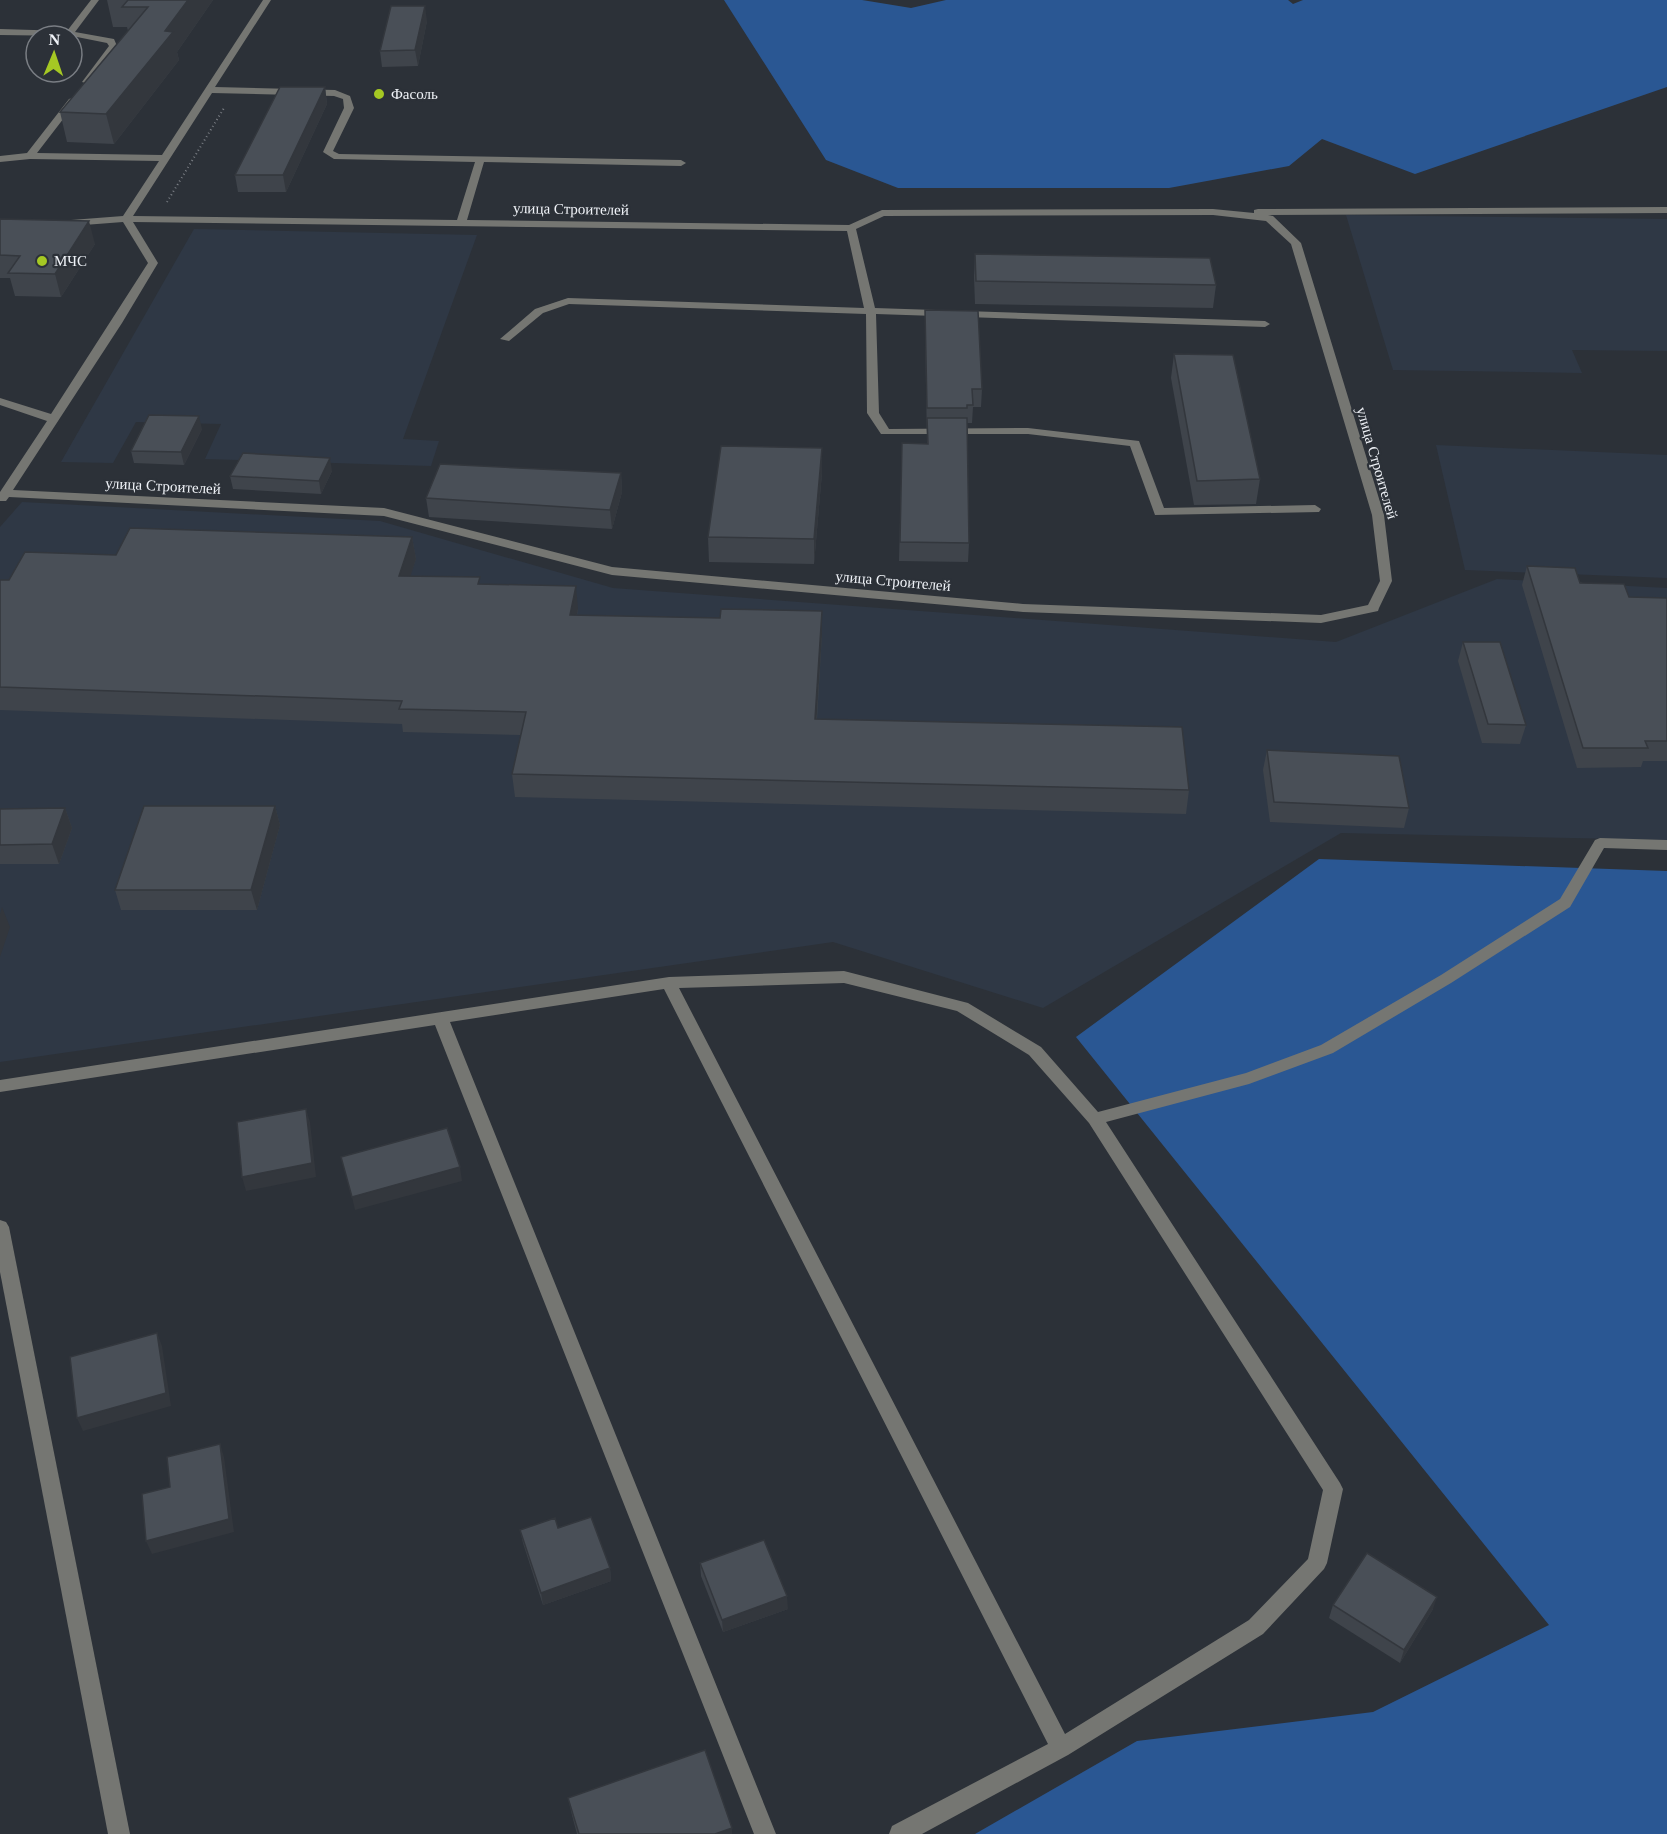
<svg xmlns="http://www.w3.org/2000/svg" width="1667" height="1834" font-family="'Times New Roman',serif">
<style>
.built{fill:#2f3845}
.forest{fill:#2a5793}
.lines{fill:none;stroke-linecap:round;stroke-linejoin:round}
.path{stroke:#7a7e84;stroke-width:2;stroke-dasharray:1 3;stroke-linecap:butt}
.minor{fill:#757672;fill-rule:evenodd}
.wall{fill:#3f444b}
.shaded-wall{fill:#33373d}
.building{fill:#494f57;stroke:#33373d;stroke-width:1.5}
.poi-dot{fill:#a5c823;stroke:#2c3138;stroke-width:2}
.labels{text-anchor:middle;stroke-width:4.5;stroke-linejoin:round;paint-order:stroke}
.far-poi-label{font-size:15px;fill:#eff2f7;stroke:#2c3138;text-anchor:start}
.far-street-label{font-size:15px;fill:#eff2f7;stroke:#2c3138}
</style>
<rect width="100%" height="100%" fill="#2c3138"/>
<!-- built -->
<g class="built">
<polygon points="1346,215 1667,219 1667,351 1572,350 1582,373 1393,370"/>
<polygon points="194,229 477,235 403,439 439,441 431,466 205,459 221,424 136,422 113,463 61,462"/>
<polygon points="1436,445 1667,455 1667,578 1465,570"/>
<polygon points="22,502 380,521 613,588 1336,642 1497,579 1667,588 1667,840 1341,833 1043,1008 833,942 0,1062 0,527"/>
</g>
<!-- forest -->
<g class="forest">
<polygon points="724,0 862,0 911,8 946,0 1288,0 1293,4 1303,0 1667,0 1667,87 1415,174 1322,139 1289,166 1169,188 898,188 826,160"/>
<polygon points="1319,859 1667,871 1667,1834 975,1834 1137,1741 1373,1712 1549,1625 1076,1037"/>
</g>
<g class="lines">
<!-- path -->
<polyline class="path" points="167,202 224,108"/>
<!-- minor -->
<g class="minor">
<polygon points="91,0 99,0 75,32 114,39 117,46 89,84 82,82 109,46 107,43 72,36 0,35 0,29 67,31"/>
<path d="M263,0h8l-56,87 120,3 15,6 4,12 -21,43 6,3 342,6 5,3 -5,3 -197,-4 -17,58 382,5 33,-15 331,-1 41,4v-3l4,-1 409,-2v6l-399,2 5,1 28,27 83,272 8,66 -13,27 -1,3 -57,12 -298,-11 -411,-37 -228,-59 -375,-19 -3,4h-6v-9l47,-71 -47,-16v-7l51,16 97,-151 -25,-41 -52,4 -5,-3 5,-3 52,-4 36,-55 -129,-2 -30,3v-6l27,-3 42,-54 3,-1 5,3 -40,52 125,2zM212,93l122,3 9,3 1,9 -21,44 11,7 141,3 -18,58 -324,-4zM1213,215l53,6 25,23 81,271 8,66 -12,24 -47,10 -298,-11 -411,-37 -228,-59 -371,-18 109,-167 36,-60 -25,-41 714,9 17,77 -296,-10 -33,11 -35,30 9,2 34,-28 26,-9 297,10 1,99 14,21h147l102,12 25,69 164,-3 2,-3 -6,-4 -151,3 -25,-67 -111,-13 -139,1 -10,-16 -3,-99 389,13 5,-3 -5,-3 -390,-13 -19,-79 28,-13z"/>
<path d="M1600,838l67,2v10l-63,-2 -34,59 -119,76 -118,70 -84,31 -143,38 234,361 3,6 -16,74 -3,6 -61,65 -195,121 -146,79h-33l3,-8 156,-82 -384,-755 -214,33 326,812h-22l-319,-809 -435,67v-12l669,-103 175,-6 124,32 73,44 57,65 148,-39 75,-28 120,-70 119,-76 35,-59zM844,983l113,28 72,44 60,68 234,367 -15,69 -59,61 -184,114 -386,-746z"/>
<polygon points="0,1220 6,1222 9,1227 130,1834 108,1834 0,1272"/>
</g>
</g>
<!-- wall -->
<g class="wall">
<polygon points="107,0 213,0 177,52 179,60 114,144 67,142 60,112 128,31 127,27 113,27"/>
<polygon points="427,21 418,66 382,67 380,51"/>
<polygon points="325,87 327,104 286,192 238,192 235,175"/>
<polygon points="0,219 95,244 61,297 15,296 10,278 0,278"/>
<polygon points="975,254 1216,285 1213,308 975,304 974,277"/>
<polygon points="925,310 982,389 981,407 973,407 972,423 967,423 969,543 968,562 899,561 902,443 927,444 925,328"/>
<polygon points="1174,354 1260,479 1256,504 1194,505 1171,378"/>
<polygon points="202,429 184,465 134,463 131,451"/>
<polygon points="822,448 822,473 814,564 709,562 708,537"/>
<polygon points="332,471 321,494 233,489 230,476"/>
<polygon points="621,473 622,492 612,529 429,517 426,498"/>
<polygon points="412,537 416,559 410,576 481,584 578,609 577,615 720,618 822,611 822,634 817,719 1189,790 1186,814 515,797 512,774 521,735 403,732 402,724 0,710 0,580 9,580 116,555"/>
<polygon points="1527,566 1629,597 1667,598 1667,761 1643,761 1641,767 1577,768 1522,585"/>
<polygon points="1463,642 1526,725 1520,744 1482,743 1458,661"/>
<polygon points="1267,750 1409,808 1404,828 1270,822 1263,770"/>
<polygon points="275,806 280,825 257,910 121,910 115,890"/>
<polygon points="65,808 72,828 59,864 0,864 0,809"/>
<polygon points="558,1528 610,1568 611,1581 543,1605 523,1543 520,1530"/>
<polygon points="700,1563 788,1609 723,1632 701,1576"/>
<polygon points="1333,1605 1433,1609 1400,1663 1329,1618"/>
<polygon points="568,1798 732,1828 732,1834 577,1834 572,1815"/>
</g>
<!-- shaded-wall -->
<g class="shaded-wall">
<polygon points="188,0 213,0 177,52 179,60 114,144 106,114"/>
<polygon points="425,6 427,21 418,66 415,50"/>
<polygon points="325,87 327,104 286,192 283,175"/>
<polygon points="89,221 95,244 61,297 55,274"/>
<polygon points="199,416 202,429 184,465 181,452"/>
<polygon points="822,448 822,473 814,564 814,539"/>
<polygon points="330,458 332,471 321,494 319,481"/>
<polygon points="621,473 622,492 612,529 610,510"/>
<polygon points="412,537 416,559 403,599 399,576"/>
<polygon points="576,586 578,609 572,638 570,615"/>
<polygon points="822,611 822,634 815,742 815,719"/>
<polygon points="275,806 280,825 257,910 251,890"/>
<polygon points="65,808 72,828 59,864 52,844"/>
<polygon points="2,907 10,927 0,957 0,914"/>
<polygon points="306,1109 310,1122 316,1177 246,1191 242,1177"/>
<polygon points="460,1167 462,1181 355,1210 352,1197"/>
<polygon points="157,1333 162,1346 171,1406 83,1431 77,1418"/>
<polygon points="220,1444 224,1457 234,1532 152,1554 146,1541"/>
<polygon points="610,1568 611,1581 543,1605 541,1593"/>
<polygon points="787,1596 788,1609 723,1632 722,1620"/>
<polygon points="1437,1597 1433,1609 1400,1663 1404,1650"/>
<polygon points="732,1828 732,1834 715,1834"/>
</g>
<!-- building -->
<g class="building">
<polygon points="128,0 188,0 165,31 173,32 106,114 60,112 148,7 122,7"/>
<polygon points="391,6 425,6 415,50 380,51"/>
<polygon points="280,87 325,87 283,175 235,175"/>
<polygon points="0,219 89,221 55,274 8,273 20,256 0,255"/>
<polygon points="975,254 1210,258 1216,285 976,281"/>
<polygon points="925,310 978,311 982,389 972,389 973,405 967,405 967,408 927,408"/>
<polygon points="1174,354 1233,355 1260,479 1197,481"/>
<polygon points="149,415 199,416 181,452 131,451"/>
<polygon points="927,418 967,418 969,543 900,542 902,443 928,444"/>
<polygon points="721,446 822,448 814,539 708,537"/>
<polygon points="243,453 330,458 319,481 230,476"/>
<polygon points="440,464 621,473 610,510 426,498"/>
<polygon points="130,528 412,537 399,576 480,577 478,584 576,586 570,615 720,618 721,609 822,611 815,719 1182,727 1189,790 512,774 526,712 399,709 402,701 0,687 0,580 9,580 25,552 116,555"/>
<polygon points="1527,566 1575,568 1580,583 1624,584 1629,597 1667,598 1667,741 1645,741 1648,748 1583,748"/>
<polygon points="1463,642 1500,642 1526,725 1488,724"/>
<polygon points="1267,750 1399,756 1409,808 1274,802"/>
<polygon points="144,806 275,806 251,890 115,890"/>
<polygon points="65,808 52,844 0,845 0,809"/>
<polygon points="306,1109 312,1163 242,1177 237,1122"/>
<polygon points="447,1128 460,1167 352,1197 341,1157"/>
<polygon points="157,1333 166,1393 77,1418 70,1357"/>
<polygon points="220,1444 229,1519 146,1541 142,1494 170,1487 167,1457"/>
<polygon points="591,1517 610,1568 541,1593 520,1530 555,1518 558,1528"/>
<polygon points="764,1540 787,1596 722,1620 700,1563"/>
<polygon points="1367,1553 1437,1597 1404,1650 1333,1605"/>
<polygon points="705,1750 732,1828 715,1834 579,1834 568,1798"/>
</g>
<!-- markers -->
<g class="poi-dot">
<circle cx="379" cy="94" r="6"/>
<circle cx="42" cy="261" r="6"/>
</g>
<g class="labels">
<!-- far-poi labels -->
<g class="far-poi-label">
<text x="391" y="99">Фасоль</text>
<text x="54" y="266">МЧС</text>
</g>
<!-- far-street labels -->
<g class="far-street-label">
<text transform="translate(571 209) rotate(1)" y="5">улица Строителей</text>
<text transform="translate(1377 463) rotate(74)" y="5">улица Строителей</text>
<text transform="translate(163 486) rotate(3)" y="5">улица Строителей</text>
<text transform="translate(893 581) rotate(5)" y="5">улица Строителей</text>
</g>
</g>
<!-- north arrow -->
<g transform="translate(54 54) rotate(2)"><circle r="28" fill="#2c3138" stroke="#7a7e84" stroke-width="1.5"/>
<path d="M0-4.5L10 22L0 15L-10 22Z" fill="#a5c823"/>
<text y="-9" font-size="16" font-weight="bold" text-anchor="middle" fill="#eff2f7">N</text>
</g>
</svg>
